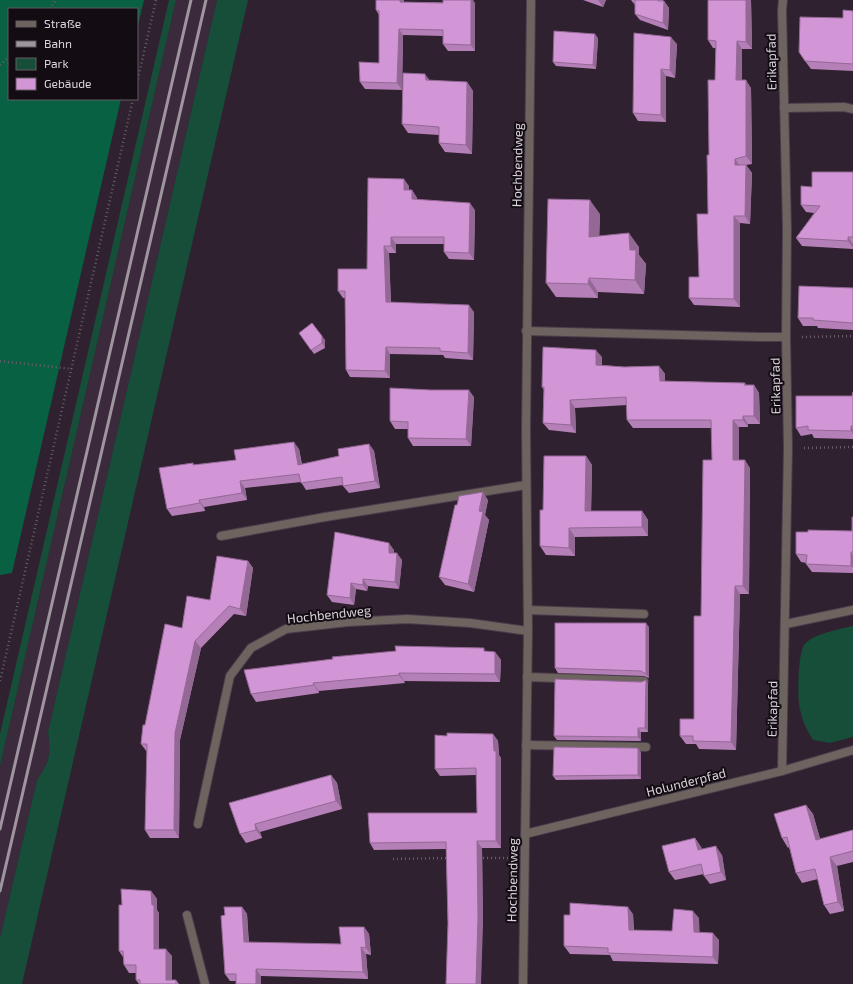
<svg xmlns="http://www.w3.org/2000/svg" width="853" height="984" font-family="'Exo 2',sans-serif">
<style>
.built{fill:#3b293c}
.green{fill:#164e39}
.forest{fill:#096144}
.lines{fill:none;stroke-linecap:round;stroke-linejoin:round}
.service-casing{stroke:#4b3d4b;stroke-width:10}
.minor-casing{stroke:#4b3d4b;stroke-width:10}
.path{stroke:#695d69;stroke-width:2.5;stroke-dasharray:1 3;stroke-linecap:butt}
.service{stroke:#6d635f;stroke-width:8}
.minor{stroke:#6d635f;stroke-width:8}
.rail{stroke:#9f959f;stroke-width:3}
.wall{fill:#b580b7}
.shaded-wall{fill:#936895}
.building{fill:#d295d5;stroke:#936895}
.labels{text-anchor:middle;stroke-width:4;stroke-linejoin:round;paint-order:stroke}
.street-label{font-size:13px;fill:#dcd3dc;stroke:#130d13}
</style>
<rect width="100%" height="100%" fill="#2f212f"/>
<!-- built -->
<polygon class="built" points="176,0 217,0 48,732 50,749 46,767 37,780 0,938 0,766"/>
<!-- green -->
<g class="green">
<polygon points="169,0 176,0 0,766 0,734"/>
<path d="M217,0h31l-226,984h-22v-46l37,-158c13,-19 14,-25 11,-48z"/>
<path d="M853,626v111l-23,6 -17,-3c-6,-10 -11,-19 -13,-31 -3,-11 -2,-55 4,-64 8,-11 36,-16 49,-19z"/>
</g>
<!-- forest -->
<polygon class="forest" points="0,0 144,0 137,29 137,9 9,9 9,99 121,99 12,573 0,575"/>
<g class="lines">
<defs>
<g id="service">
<polyline points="528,610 644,614"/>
<polyline points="527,677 644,681"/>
<polyline points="526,745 646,747"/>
</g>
<g id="minor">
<polyline points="784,108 844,107 853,109"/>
<polyline points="526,331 759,337 786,337"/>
<polyline points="221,536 325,517 526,485"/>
<polyline points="786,624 853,610"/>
<polyline points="782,771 788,448 786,337 787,230 782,10 783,0"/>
<polyline points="198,824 230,676 251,648 286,629 348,622 407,619 470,623 528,631"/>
<polyline points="525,834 782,771 853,750"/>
<polyline points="187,915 205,984"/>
<polyline points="523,984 528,631 526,430 531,0"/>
</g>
</defs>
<!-- service casing -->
<use href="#service" class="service-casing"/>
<!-- minor casing -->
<use href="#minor" class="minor-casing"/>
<!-- path -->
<g class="path">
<polyline points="50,9 56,0"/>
<polyline points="0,65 9,57"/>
<polyline points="137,83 156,0"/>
<polyline points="802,337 853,336"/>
<polyline points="0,361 72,369"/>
<polyline points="804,448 853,447"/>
<polyline points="0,681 133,99"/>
<polyline points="479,858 510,858"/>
<polyline points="393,859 450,858"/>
</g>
<!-- service -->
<use href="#service" class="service"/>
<!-- minor -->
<use href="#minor" class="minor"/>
<!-- rail -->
<g class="rail">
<polyline points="0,829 191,0"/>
<polyline points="0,891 206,0"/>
</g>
</g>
<!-- wall -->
<g class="wall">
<polygon points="583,0 606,0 603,7"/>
<polygon points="631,0 663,0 663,1 664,1 669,8 668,30 640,20 635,14 635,5"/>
<polygon points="751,0 752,49 742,49 742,80 751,88 752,164 746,165 752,173 750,224 740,223 740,307 694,305 689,298 699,277 708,214 709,155 715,80 716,48 713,48 708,40"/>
<polygon points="404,2 475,3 475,51 448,51 443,44 443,36 403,35 402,90 365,89 360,82 379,63 379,15 376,10"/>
<polygon points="853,11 853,71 811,69 805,61 843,18"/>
<polygon points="598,38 596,69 556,66 553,62"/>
<polygon points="677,44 675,78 666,76 666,122 638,121 633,113"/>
<polygon points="430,81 467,82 473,91 472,154 445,152 439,143 439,135 408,133 402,124"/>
<polygon points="853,172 853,249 802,246 796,238 814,213 806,212 801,205 812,187"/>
<polygon points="409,186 409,190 412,190 417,198 417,200 475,210 474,260 449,259 444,252 444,244 396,244 396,253 389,253 391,302 474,312 473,360 445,358 443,355 390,354 390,378 350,377 346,370 345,298 343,298 338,291 367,269"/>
<polygon points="600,214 599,236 639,247 639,255 646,264 644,294 598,292 598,298 556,297 546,283"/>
<polygon points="853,288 853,330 818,328 817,326 803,326 798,318"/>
<polygon points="299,333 325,340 325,348 314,354"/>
<polygon points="602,357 602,365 624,367 659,366 665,374 665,381 745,383 746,385 754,385 759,393 760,424 748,424 748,427 739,427 739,460 750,468 749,594 740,594 736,750 699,749 696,744 686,744 680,736 694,719 712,460 712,428 633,428 627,420 627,405 575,408 576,433 549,430 543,423 544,390 542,387"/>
<polygon points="853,392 853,439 814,438 812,434 801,436 796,428 852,396"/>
<polygon points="474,397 471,446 413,446 408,438 408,429 395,429 390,421"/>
<polygon points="369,444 374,451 380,488 349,493 343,486 343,485 306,490 301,482 245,488 247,500 204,507 205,511 172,516 167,509 193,463 194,465 236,460 299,449 302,464 339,456"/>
<polygon points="586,456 592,465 591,511 642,511 648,520 648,536 575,537 575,556 546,555 540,546 543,510"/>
<polygon points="488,500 485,515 489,520 474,592 445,585 439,577 457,505"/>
<polygon points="853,517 853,573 812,572 806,564 807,563 801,562 796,554 808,532 852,531"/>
<polygon points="394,550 394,553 402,560 399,589 368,586 367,591 356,589 354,605 332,602 327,595"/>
<polygon points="248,561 253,568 246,616 234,614 201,648 180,740 179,838 150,838 145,830 147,752 141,744 145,725 210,600"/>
<polygon points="649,627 649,678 644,676 558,673 555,668"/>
<polygon points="487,651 495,652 501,660 500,682 404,681 405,683 319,691 319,693 256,702 251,694"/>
<polygon points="646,680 648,684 648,732 641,732 641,741 557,740 554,736"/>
<polygon points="493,734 498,741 499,755 501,758 501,848 482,848 483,925 448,923 446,849 374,850 370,843 477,813 476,775 440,776 435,769 447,736"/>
<polygon points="641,752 641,779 556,780 553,776"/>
<polygon points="331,775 337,783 342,809 260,832 262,838 246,843 240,834 229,803"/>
<polygon points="806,805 813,814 820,839 853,830 853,862 837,866 844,911 830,914 824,905 818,879 802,883 796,873 789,847 788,848 782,838"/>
<polygon points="695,838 701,847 702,849 722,855 726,880 710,884 704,876 704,874 675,880 669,872"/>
<polygon points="151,891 157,899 157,910 159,913 159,949 172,956 172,980 176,980 179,984 139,984 136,980 136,973 129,973 124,965 123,957 119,951 122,905"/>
<polygon points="242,907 247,914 249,943 341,944 364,927 369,934 371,955 366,954 368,979 261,976 236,981 230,981 225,974 225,915"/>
<polygon points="633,914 634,930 672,931 699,918 699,932 719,940 718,964 613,961 610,955 570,954 564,946"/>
</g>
<!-- shaded-wall -->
<g class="shaded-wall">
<polygon points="400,0 404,0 404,8 400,2"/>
<polygon points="471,0 473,0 475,3 475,51 471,45"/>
<polygon points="598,0 606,0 603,7"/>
<polygon points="746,0 751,0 752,49 746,42"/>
<polygon points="664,1 669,8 668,30 663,23"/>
<polygon points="399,29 403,35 402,90 397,83"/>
<polygon points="595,34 598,38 596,69 593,65"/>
<polygon points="671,37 677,44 675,78 670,70"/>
<polygon points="737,41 742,49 742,88 736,80"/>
<polygon points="661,69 666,76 666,122 661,115"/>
<polygon points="425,74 431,82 426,80"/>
<polygon points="746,80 751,88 752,164 746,156"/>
<polygon points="467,82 473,91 472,154 466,145"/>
<polygon points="735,159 740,166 735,165"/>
<polygon points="746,165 752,173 750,224 745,216"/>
<polygon points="404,179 409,186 409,197 404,190"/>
<polygon points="412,190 417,198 417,206 412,199"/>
<polygon points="590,200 600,214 599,251 589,237"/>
<polygon points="470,203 475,210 474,260 469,253"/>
<polygon points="734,216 740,223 740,307 734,299"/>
<polygon points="629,233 639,247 639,255 646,264 644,294 635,280 630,250"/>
<polygon points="391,237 396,244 396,253 391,246"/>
<polygon points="848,237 853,244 853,248 848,241"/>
<polygon points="384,246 389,253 391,309 386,302"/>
<polygon points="589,278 598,292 598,298 588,284"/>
<polygon points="469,305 474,312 473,360 468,353"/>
<polygon points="322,336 325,340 325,348 322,343"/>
<polygon points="386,347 390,354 390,378 385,371"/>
<polygon points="596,350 602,357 602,373 596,365"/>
<polygon points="659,366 665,374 665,389 660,381"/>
<polygon points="754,385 759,393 760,424 754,416"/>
<polygon points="469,390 474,397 471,446 466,439"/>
<polygon points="570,400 575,408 576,433 571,425"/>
<polygon points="743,416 748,424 748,427 743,420"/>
<polygon points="733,420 739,427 739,468 733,460"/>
<polygon points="851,426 853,429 853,434 851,431"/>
<polygon points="294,442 299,449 303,472 298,465"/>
<polygon points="369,444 374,451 380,488 375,481"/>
<polygon points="586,456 592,465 591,519 585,511"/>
<polygon points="745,460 750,468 749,594 743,586"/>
<polygon points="240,481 245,488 247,500 242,493"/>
<polygon points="483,492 488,500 485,515 489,520 474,592 468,584"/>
<polygon points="199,500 204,507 205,511 200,503"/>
<polygon points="642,511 648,520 648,536 642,527"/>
<polygon points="569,528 575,537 575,556 569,548"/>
<polygon points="389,543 394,550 394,560 389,553"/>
<polygon points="851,552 853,555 853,568 851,566"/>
<polygon points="397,553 402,560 399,589 395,582"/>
<polygon points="248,561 253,568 246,616 240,609"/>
<polygon points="363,579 368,586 367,591 363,585"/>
<polygon points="351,583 356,589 354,605 350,598"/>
<polygon points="735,586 740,594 736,750 731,742"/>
<polygon points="646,623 649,627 649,678 646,674"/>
<polygon points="195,641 201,648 180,740 179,838 174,830 175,733"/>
<polygon points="495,652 501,660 500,682 495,674"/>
<polygon points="399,673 404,681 405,683 399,675"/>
<polygon points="646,680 648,684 648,732 645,728"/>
<polygon points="313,683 319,691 319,693 314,685"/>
<polygon points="638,728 641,732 641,741 638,737"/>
<polygon points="493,734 498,741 499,755 501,758 501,848 496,841"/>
<polygon points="638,748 641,752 641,779 638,775"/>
<polygon points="331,775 337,783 342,809 336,801"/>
<polygon points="806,805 813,814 823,849 816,840"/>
<polygon points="255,824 260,832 262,838 256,830"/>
<polygon points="695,838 701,847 704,858 698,850"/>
<polygon points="477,841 482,848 483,925 481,984 476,984"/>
<polygon points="716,846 722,855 726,880 721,872"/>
<polygon points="830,857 837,866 844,911 838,902"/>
<polygon points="151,891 157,899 157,910 159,913 159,957 154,949"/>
<polygon points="242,907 247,914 249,949 244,942"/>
<polygon points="628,907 633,914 634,938 629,930"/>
<polygon points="693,911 699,918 700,940 694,932"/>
<polygon points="364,927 369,934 371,955 366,948"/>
<polygon points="713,933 719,940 718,964 713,957"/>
<polygon points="361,947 366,954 368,979 363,972"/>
<polygon points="166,949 172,956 172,984 166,980"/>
<polygon points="256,969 261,976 261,984 256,984"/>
</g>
<!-- building -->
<g class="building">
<polygon points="376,0 400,0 400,2 443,3 443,0 471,0 471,45 443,44 443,30 399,29 397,83 360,82 359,62 379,63 379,11 376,10"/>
<polygon points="635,0 658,0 658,1 664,1 663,23 635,14"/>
<polygon points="708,0 746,0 746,42 737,41 736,80 746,80 746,156 735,159 735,165 746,165 745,216 734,216 734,299 689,298 689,277 699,277 697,214 708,214 707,155 709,155 708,80 715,80 716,41 708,40"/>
<polygon points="843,10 853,11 853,64 805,61 799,52 800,17 843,18"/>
<polygon points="554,31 595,34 593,65 553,62"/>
<polygon points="634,33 671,37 670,70 661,69 661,115 633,113"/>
<polygon points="403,73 425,74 426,80 467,82 466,145 439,143 439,127 402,124"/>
<polygon points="812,172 853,172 853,237 848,237 848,241 796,238 820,206 801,205 801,186 812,187"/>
<polygon points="368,178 404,179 404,190 412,190 412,199 470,203 469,253 444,252 444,237 391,237 391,246 384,246 386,302 469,305 468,353 440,351 440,348 386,347 385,371 346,370 345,291 338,291 338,269 367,269"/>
<polygon points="548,199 590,200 589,237 629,233 630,250 636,250 635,280 589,278 588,284 546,283"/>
<polygon points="799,286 853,288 853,323 813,320 813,318 798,318"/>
<polygon points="312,323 322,336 322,343 311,350 299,333"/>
<polygon points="543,347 596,350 596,365 624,367 659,366 660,381 745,383 744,385 754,385 754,416 743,416 743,420 733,420 733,460 745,460 743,586 735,586 731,742 693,741 693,736 680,736 680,719 694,719 694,616 701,616 703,460 712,460 711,420 627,420 626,397 570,400 571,425 543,423 544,387 542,387"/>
<polygon points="390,388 431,390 469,390 466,439 408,438 408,422 390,421"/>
<polygon points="853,392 853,426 851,426 851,431 808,430 808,426 796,428 796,396 852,396"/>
<polygon points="294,442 298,465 339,456 338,449 369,444 375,481 343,486 342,477 301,483 299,474 240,481 242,493 199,500 200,503 167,509 159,468 193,463 193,465 236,460 234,450"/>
<polygon points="544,456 586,456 585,511 642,511 642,527 569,528 569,548 540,546 540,510 543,510"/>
<polygon points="483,492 479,511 483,512 468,584 439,577 455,505 457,505 459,496"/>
<polygon points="852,517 853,517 853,552 851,552 851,566 806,564 807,555 796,554 796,532 808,532 808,530 852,531"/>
<polygon points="335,532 389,543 389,553 397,553 395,582 363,579 363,585 351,583 350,598 327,595"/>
<polygon points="217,556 248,561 240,609 229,606 195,641 175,733 174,830 145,830 147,744 141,744 143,725 145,725 165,624 182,628 187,596 210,600"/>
<polygon points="555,623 646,623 646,674 641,671 555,668"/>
<polygon points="395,646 484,648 484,651 495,652 495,674 399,673 399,675 313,683 314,685 251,694 244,670 333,659 332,657 396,651"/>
<polygon points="555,679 641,682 646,680 645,728 638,728 638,737 554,736"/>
<polygon points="447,733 493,734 494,751 496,751 496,841 477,841 478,918 476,984 446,984 448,923 446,842 370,843 368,813 477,813 476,768 435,769 435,735 447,736"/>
<polygon points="554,747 638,748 638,775 553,776"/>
<polygon points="331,775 336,801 255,824 256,830 240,834 229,803"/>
<polygon points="806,805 816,840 853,830 853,851 830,857 838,902 824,905 815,869 796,873 787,837 782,838 774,814"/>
<polygon points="695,838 698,850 716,846 721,872 704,876 701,864 669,872 662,846"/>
<polygon points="121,889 151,891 152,905 154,905 154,949 166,949 166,980 176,980 176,984 140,984 140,980 136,980 136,965 124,965 123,951 119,951 119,905 122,905"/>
<polygon points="570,903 628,907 629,930 672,931 674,909 693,911 694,932 713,933 713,957 608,953 608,948 564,946 564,915 570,915"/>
<polygon points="224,907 242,907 244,942 341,944 339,927 364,927 366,948 361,947 363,972 256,969 256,984 236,984 236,974 225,974 221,916 225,915"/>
</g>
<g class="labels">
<!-- street labels -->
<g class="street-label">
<text transform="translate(771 62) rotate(-91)" y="5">Erikapfad</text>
<text transform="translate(517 165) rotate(-89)" y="5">Hochbendweg</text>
<text transform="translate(775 386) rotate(-91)" y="5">Erikapfad</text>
<text transform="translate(329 614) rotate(-6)" y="5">Hochbendweg</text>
<text transform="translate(772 709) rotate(-89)" y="5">Erikapfad</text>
<text transform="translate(686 782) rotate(-14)" y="5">Holunderpfad</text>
<text transform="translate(512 880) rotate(-89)" y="5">Hochbendweg</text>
</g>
</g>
<!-- legend -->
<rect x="8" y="8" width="130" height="92" fill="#130d13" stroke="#635c63"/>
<rect x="16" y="21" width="20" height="6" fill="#6d635f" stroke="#635c63"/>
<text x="44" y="28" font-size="12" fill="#dcd3dc">Straße</text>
<rect x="16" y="41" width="20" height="6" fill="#9f959f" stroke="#635c63"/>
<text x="44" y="48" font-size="12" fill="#dcd3dc">Bahn</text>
<rect x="16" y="58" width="20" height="12" fill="#164e39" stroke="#635c63"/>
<text x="44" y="68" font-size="12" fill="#dcd3dc">Park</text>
<rect x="16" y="78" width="20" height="12" fill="#d295d5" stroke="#635c63"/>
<text x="44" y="88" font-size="12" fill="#dcd3dc">Gebäude</text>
</svg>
